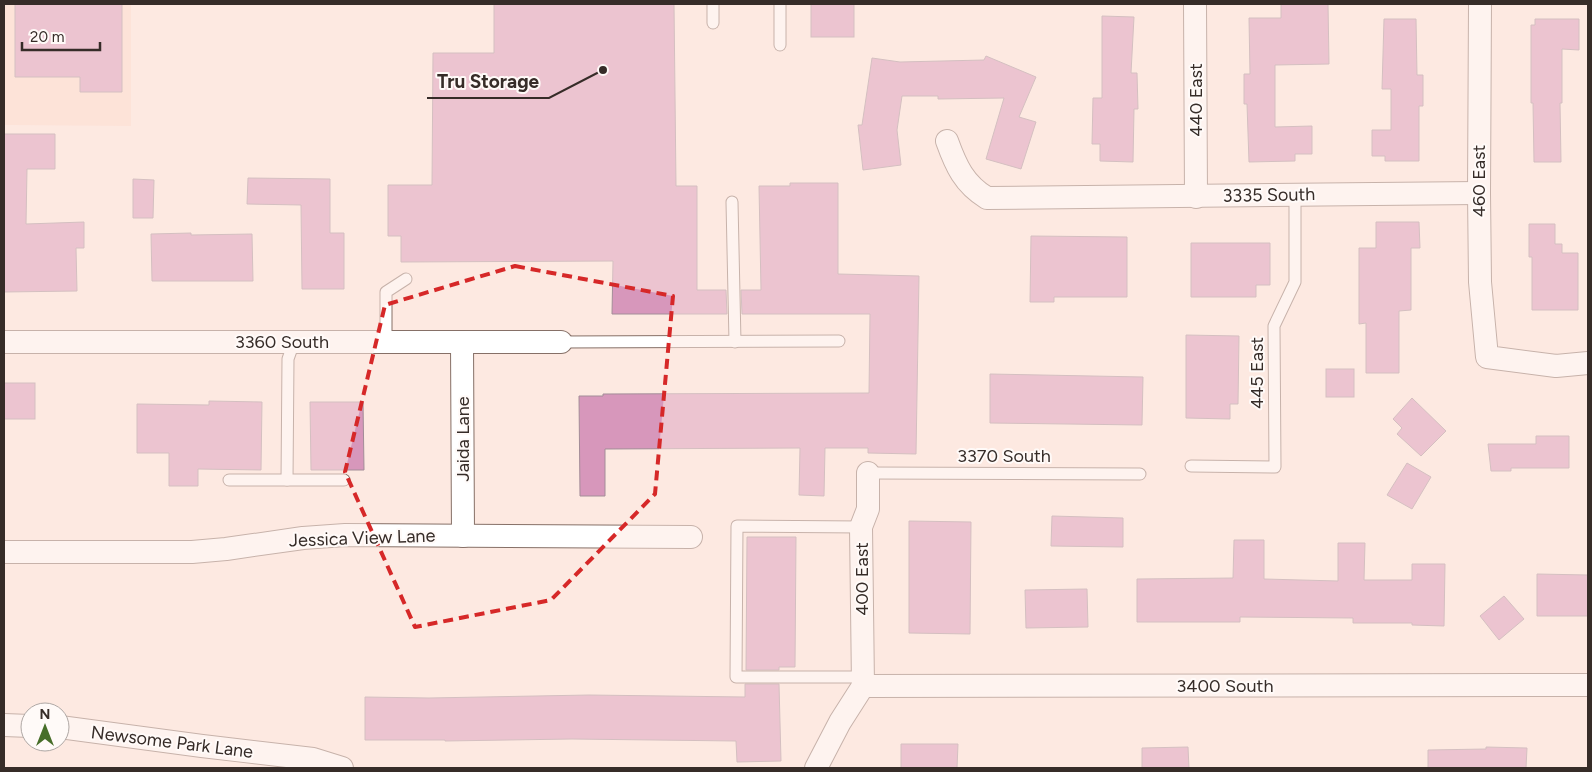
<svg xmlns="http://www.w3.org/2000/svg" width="1592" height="772" font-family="Figtree,sans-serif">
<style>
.built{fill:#fcdbcd}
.building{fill:#d797bb;stroke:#a38d98}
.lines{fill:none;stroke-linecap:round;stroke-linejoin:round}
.lane-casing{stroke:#867067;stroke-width:13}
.street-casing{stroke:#867067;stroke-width:24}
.lane{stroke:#fff;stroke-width:11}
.street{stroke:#fff;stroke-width:22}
.marked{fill:none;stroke:#d62828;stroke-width:4;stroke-dasharray:10 6;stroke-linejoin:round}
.labels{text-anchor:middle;stroke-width:4;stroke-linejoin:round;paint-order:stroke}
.street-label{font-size:18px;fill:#362c28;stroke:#fffaf8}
.leader{fill:none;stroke:#362c28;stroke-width:2}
.callout-dot{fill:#362c28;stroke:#fffaf8;stroke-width:2}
.callout-label{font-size:19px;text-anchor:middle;font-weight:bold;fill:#362c28;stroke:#fffaf8;stroke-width:4;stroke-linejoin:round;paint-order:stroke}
</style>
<rect width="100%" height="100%" fill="#fde9e1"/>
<!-- built -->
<polygon class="built" points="4,4 131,4 131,126 4,125"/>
<!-- building -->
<g class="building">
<polygon points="15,4 122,4 122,92 80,92 80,77 15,77"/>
<polygon points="494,4 674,4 676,186 697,186 697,290 726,290 727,314 612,314 613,261 401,262 401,236 388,236 388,185 432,185 433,53 494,53"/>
<rect x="811" y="4" width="43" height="33"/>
<polygon points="1281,4 1328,4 1329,64 1275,65 1275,127 1312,126 1312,154 1295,154 1295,161 1249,162 1247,104 1244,104 1244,74 1250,74 1249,18 1281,18"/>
<polygon points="1102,16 1134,17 1131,73 1137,73 1138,109 1134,109 1133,162 1100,161 1100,144 1092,144 1093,98 1102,98"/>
<polygon points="1384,19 1416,19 1417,75 1423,75 1423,106 1419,106 1419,161 1385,161 1385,156 1372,156 1372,130 1391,130 1391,89 1382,89"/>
<polygon points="1535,19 1579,19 1579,50 1562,49 1562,103 1560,103 1561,162 1534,162 1533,103 1531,103 1531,25 1535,25"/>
<polygon points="986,56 1036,77 1019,117 1036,122 1021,169 986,159 1004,98 938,99 938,96 902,96 897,130 901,165 863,170 858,125 862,125 872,58 900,62 984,60"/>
<polygon points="4,134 55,134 55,169 27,169 26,224 84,222 84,248 76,248 77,291 4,292"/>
<polygon points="248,178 330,179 330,233 344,233 344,289 302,289 301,205 247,204"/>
<polygon points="133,179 154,180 153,218 133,218"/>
<polygon points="790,183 838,183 838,274 919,276 916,454 868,453 868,448 825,448 824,496 799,495 800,448 605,449 605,496 580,496 579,396 603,396 603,394 869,393 870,314 742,314 741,290 761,290 759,186 790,186"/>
<polygon points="1376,222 1419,222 1420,248 1411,248 1411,310 1399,311 1399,373 1366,373 1366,323 1359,324 1359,248 1376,248"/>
<polygon points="1529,224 1555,224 1555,244 1562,244 1562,253 1578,253 1578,310 1532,310 1532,257 1529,257"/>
<polygon points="191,233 191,235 252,234 253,281 152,281 151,234"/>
<polygon points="1031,236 1127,237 1127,297 1054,297 1054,302 1030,302"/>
<polygon points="1191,243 1270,243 1270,285 1256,285 1256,297 1191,297"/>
<polygon points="1186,335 1239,336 1238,404 1230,404 1230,419 1186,418"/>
<rect x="1326" y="369" width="28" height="28"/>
<polygon points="990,374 1143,377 1142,425 990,423"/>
<rect x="4" y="383" width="31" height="36"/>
<polygon points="1412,398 1446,431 1421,456 1397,434 1402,428 1393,419"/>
<polygon points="209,401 262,402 261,470 198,469 198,486 169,486 169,453 137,453 137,404 209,405"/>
<polygon points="310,402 363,402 364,470 311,470"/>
<polygon points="1536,436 1569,436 1569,468 1511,468 1511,471 1491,471 1488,444 1536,444"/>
<polygon points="1407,463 1431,477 1412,509 1387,495"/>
<polygon points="1052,516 1123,518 1123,547 1051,546"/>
<polygon points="909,521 971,522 970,634 909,633"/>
<polygon points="747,537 796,537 795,667 779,667 779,670 746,670"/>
<polygon points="1234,540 1264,540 1264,579 1338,581 1338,543 1365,543 1364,580 1412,580 1412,564 1445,564 1444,626 1412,625 1412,623 1353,623 1353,618 1240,617 1240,622 1137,622 1137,579 1233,578"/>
<polygon points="1537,574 1588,575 1588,616 1537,616"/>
<polygon points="1087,589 1088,627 1026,628 1025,590"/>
<polygon points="1504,596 1524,619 1499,640 1480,616"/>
<polygon points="745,684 779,684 781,761 737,762 736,741 572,739 445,741 445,740 365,740 365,697 429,698 589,695 745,697"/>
<polygon points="901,744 958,744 957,768 901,768"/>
<polygon points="1188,747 1189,768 1142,768 1142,748"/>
<polygon points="1486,747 1527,748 1526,768 1428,768 1428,750 1486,749"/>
</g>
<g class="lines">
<defs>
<g id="lane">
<polyline points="713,23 713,4"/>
<polyline points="780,45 780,4"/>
<polyline points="732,202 735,342"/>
<polyline points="386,342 386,292 406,279"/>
<polyline points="561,342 839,341"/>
<polyline points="1191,466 1275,467 1274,326 1295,282 1295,195"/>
<polyline points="868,473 1140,474"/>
<polyline points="229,480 287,480 288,359 294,342"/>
<polyline points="287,480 344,480"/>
<polyline points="861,527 737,526 736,677 863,677"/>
</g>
<g id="street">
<polyline points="1195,4 1196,197"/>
<polyline points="1480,4 1479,193 1480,282 1487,357 1556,366 1588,363"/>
<path d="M947,141c9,25 17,43 40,57l492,-5"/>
<polyline points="4,342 561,342"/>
<polyline points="462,342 463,536"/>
<polyline points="4,552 192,552 226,549 303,538 345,535 691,537"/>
<polyline points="863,686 1588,685"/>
<polyline points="863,686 861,527 868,509 868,473"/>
<polyline points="4,725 30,726"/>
<polyline points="60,727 202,746 313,759 342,768"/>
<polyline points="816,768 840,722 863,686"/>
</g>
</defs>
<!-- lane casing -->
<use href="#lane" class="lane-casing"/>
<!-- street casing -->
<use href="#street" class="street-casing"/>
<!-- lane -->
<use href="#lane" class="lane"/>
<!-- street -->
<use href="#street" class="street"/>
</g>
<!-- marked area -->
<path d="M0 0H1592V772H0ZM515,266l158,30 -18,198 -104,106 -136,27 -70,-155 40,-167z" fill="#fde9e1" fill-opacity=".55" fill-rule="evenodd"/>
<path class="marked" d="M515,266l158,30 -18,198 -104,106 -136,27 -70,-155 40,-167z"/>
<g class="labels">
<!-- street labels -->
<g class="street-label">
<text transform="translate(1196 100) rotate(-90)" y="6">440 East</text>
<text transform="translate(1479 181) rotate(-90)" y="6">460 East</text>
<text transform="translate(1269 195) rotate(-1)" y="6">3335 South</text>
<text x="282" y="348">3360 South</text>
<text transform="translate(1257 373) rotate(-90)" y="6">445 East</text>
<text transform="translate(463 439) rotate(-90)" y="6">Jaida Lane</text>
<text x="1004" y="462">3370 South</text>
<text transform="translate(362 538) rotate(-2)" y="6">Jessica View Lane</text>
<text transform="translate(862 579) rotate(-90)" y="6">400 East</text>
<text x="1225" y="692">3400 South</text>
<text transform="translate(172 742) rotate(7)" y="6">Newsome Park Lane</text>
</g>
</g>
<!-- callouts -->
<path class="leader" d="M603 70L549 98H427"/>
<circle class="callout-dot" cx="603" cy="70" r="5"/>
<g class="callout-label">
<text x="488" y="88">Tru Storage</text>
</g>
<!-- border -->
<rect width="1592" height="772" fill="none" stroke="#362c28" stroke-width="10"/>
<!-- north arrow -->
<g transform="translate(45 727)"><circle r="24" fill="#fffaf8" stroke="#afa8a5"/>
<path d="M0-4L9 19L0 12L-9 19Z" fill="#476e29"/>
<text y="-8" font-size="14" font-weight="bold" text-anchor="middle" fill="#362c28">N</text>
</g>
<!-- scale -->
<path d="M22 42v8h78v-8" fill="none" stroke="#362c28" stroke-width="2.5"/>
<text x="30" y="42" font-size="15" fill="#362c28" stroke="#fffaf8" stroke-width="4" paint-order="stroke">20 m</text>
</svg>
